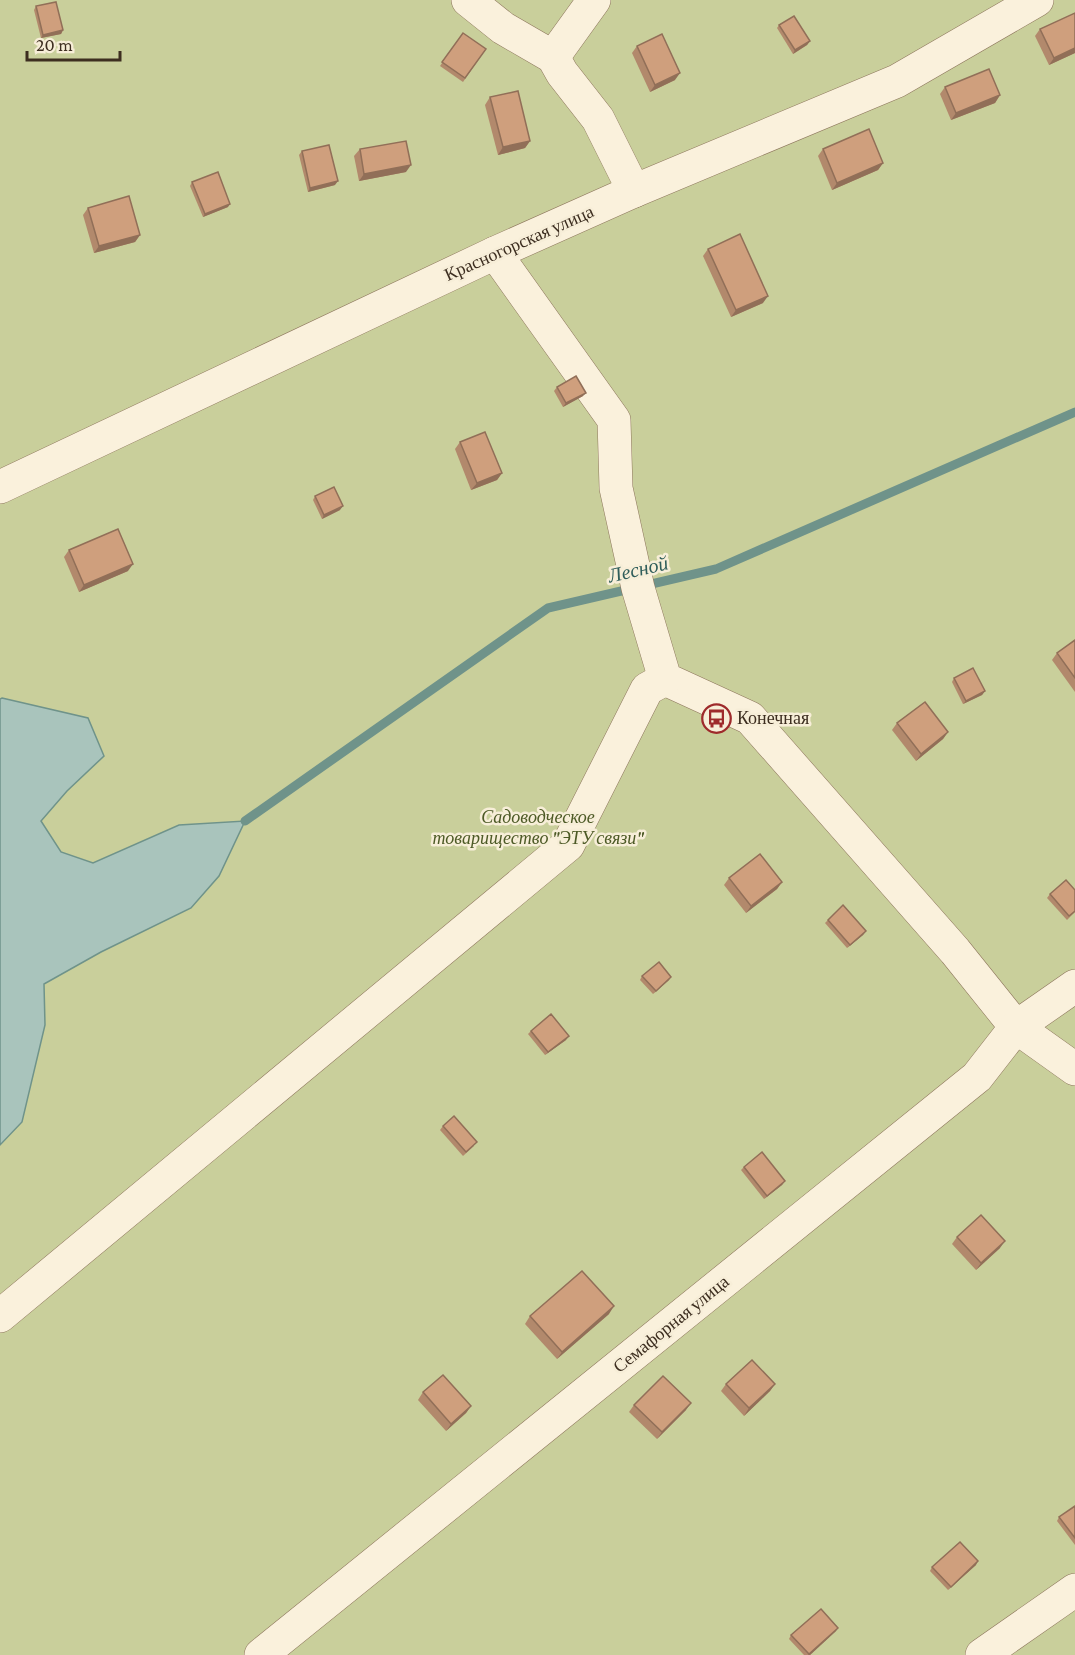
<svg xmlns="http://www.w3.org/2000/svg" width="1075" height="1655" font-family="'Crimson Pro',serif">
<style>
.green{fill:#c9cf9b}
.water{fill:#a9c4bc;stroke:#6f938a;stroke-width:1.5}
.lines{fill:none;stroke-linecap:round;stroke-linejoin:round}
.stream{stroke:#6f938a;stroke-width:9}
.minor-casing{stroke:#8d765c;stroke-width:34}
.minor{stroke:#faf1dc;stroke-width:33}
.wall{fill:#b2896c}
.shaded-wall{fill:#916f58}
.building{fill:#cf9f7d;stroke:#916f58;stroke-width:1.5}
.labels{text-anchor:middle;stroke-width:5;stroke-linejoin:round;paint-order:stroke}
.street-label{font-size:18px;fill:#3d2e20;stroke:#f7eed8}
.poi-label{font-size:18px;fill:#3d2e20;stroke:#f7eed8;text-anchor:start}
.park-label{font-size:18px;font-style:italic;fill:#4d5a26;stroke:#f7eed8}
.water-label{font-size:20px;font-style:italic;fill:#2f5d5a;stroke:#f7eed8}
</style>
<rect width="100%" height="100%" fill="#f0e4c8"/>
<!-- green -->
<rect class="green" x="0" y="0" width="1075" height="1655"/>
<!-- water -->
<polygon class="water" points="2,698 88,718 104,756 67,791 41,821 61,852 93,863 179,825 245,821 219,876 191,908 101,952 44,984 45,1025 22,1122 0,1145 0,699"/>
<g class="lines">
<!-- stream -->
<polyline class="stream" points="245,821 548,608 716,569 1075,412"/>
<defs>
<g id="minor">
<polyline points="468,0 503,28 553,57 562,73 598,119 634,191"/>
<polyline points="553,57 594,0"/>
<polyline points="495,253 614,420 616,488 638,588 665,679 750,718 955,951 1016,1027 1075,1069"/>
<polyline points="0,487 495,253 634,191 897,81 1037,0"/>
<polyline points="0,1316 568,845 647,689 665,679"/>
<polyline points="261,1655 977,1077 1016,1027 1075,986"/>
<polyline points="982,1655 1075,1590"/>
</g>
</defs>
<!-- minor casing -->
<use href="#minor" class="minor-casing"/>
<!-- minor -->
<use href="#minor" class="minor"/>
</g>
<!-- wall -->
<g class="wall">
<polygon points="36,6 63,30 61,34 41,38 34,10"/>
<polygon points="1075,13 1075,53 1049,65 1035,36 1040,29"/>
<polygon points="779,25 810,41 807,45 793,54 777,28"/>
<polygon points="463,33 486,49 463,82 440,66"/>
<polygon points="637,46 675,80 650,92 632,53"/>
<polygon points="945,87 1000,95 995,103 951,120 940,94"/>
<polygon points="490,97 530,141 525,148 498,155 485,105"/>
<polygon points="360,149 406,172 359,181 354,156"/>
<polygon points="823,149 883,163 878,170 832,190 818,156"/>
<polygon points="302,151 335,185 308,192 299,155"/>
<polygon points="192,182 228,207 203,217 190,186"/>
<polygon points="88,208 140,235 135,242 94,253 83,215"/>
<polygon points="708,249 763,303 731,317 703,256"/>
<polygon points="557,387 583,396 563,407 554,391"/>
<polygon points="460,442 502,473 497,480 471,490 455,449"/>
<polygon points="315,496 340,510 322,519 313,500"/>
<polygon points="69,550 128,571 79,592 64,557"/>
<polygon points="1075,640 1075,692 1052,660 1057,653"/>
<polygon points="954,678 985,691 982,695 963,704 952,682"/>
<polygon points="897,723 948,732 943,739 916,761 892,730"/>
<polygon points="729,878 782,882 777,889 746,913 724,885"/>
<polygon points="1075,890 1075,912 1067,920 1047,898 1050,894"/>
<polygon points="828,920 866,931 863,935 847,948 825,923"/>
<polygon points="642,976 669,980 653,994 640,980"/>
<polygon points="531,1031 566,1040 545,1055 528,1034"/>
<polygon points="443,1126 474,1146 463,1156 440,1130"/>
<polygon points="744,1167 785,1181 782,1185 764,1199 741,1170"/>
<polygon points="957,1237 1000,1248 976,1270 952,1244"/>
<polygon points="609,1314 557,1359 525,1324 530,1316"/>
<polygon points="726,1384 775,1384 770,1391 744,1416 721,1391"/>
<polygon points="423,1392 471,1406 466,1413 446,1431 418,1400"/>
<polygon points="634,1405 686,1410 657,1439 629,1412"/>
<polygon points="1075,1506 1075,1545 1057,1521 1059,1517"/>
<polygon points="976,1565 948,1590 930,1571 932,1567"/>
<polygon points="836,1631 810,1655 804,1655 789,1639 791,1635"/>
</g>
<!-- shaded-wall -->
<g class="shaded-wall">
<polygon points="63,30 61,34 41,38 43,35"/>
<polygon points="810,41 807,45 793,54 795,50"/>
<polygon points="1075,48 1075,53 1049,65 1054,58"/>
<polygon points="680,73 675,80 650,92 655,85"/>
<polygon points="1000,95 995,103 951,120 956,113"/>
<polygon points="530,141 525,148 498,155 503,147"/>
<polygon points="883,163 878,170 832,190 837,183"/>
<polygon points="411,165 406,172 359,181 364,174"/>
<polygon points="338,181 335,185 308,192 310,188"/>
<polygon points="230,204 228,207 203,217 205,214"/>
<polygon points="140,235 135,242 94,253 99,246"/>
<polygon points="768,296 763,303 731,317 736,310"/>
<polygon points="586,393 583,396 563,407 566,403"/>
<polygon points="502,473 497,480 471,490 477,483"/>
<polygon points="343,506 340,510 322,519 324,515"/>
<polygon points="133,564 128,571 79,592 84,585"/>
<polygon points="985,691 982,695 963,704 966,701"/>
<polygon points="948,732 943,739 916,761 921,754"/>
<polygon points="782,882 777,889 746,913 751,906"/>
<polygon points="866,931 863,935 847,948 850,945"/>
<polygon points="671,977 669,980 653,994 656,991"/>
<polygon points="569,1036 566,1040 545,1055 548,1052"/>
<polygon points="785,1181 782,1185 764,1199 767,1196"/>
<polygon points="1005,1241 1000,1248 976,1270 981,1263"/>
<polygon points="614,1306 609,1314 557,1359 562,1352"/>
<polygon points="775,1384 770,1391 744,1416 749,1408"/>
<polygon points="691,1403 686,1410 657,1439 662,1432"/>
<polygon points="471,1406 466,1413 446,1431 451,1424"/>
<polygon points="978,1561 976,1565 948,1590 951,1587"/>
<polygon points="838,1628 836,1631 810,1655 808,1655"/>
</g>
<!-- building -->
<g class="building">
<polygon points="56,2 63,30 43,35 36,6"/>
<polygon points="1075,13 1075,48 1054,58 1040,29"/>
<polygon points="794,16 810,41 795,50 779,25"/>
<polygon points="463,33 486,49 465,78 442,62"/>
<polygon points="662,34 680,73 655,85 637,46"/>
<polygon points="989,69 1000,95 956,113 945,87"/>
<polygon points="518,91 530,141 503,147 490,97"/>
<polygon points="869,129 883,163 837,183 823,149"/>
<polygon points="406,141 411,165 364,174 360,149"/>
<polygon points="329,145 338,181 310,188 302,151"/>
<polygon points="218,172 230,204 205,214 192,182"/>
<polygon points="129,196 140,235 99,246 88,208"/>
<polygon points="740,234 768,296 736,310 708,249"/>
<polygon points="576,376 586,393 566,403 557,387"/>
<polygon points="485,432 502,473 477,483 460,442"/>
<polygon points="334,487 343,506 324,515 315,496"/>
<polygon points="118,529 133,564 84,585 69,550"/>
<polygon points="1075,640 1075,678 1057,653"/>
<polygon points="973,668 985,691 966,701 954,678"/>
<polygon points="925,702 948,732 921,754 897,723"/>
<polygon points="760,854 782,882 751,906 729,878"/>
<polygon points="1066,880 1075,890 1075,911 1069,916 1050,894"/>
<polygon points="843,905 866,931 850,945 828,920"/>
<polygon points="659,962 671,977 656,991 642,976"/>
<polygon points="551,1014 569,1036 548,1052 531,1031"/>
<polygon points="454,1116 477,1142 466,1152 443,1126"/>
<polygon points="762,1152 785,1181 767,1196 744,1167"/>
<polygon points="981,1215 1005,1241 981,1263 957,1237"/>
<polygon points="582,1271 614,1306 562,1352 530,1316"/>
<polygon points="752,1360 775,1384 749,1408 726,1384"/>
<polygon points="443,1375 471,1406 451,1424 423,1392"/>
<polygon points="663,1376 691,1403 662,1432 634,1405"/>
<polygon points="1075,1506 1075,1538 1059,1517"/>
<polygon points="960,1542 978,1561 951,1587 932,1567"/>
<polygon points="821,1609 838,1628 809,1654 791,1635"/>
</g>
<!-- icons -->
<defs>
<symbol id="bus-ring" viewBox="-11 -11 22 22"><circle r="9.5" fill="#f7eed8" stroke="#9e2a2b" stroke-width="1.5"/><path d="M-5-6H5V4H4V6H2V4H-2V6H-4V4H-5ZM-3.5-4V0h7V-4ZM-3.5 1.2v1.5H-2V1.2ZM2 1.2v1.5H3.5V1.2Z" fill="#9e2a2b"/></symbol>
</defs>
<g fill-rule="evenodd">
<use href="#bus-ring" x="700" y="702" width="33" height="33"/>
</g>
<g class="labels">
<!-- street labels -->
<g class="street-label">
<text transform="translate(519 243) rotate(-24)" y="6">Красногорская улица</text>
<text transform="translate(671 1324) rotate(-39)" y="6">Семафорная улица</text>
</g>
<!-- poi labels -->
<g class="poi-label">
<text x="737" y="724">Конечная</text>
</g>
<!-- park labels -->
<g class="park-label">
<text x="538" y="823">Садоводческое<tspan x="538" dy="21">товарищество "ЭТУ связи"</tspan></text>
</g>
<!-- water labels -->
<g class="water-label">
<text transform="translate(638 569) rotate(-13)" y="7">Лесной</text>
</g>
</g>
<!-- scale -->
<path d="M27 51v9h93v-9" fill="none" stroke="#3d2e20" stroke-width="3"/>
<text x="36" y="51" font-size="18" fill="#3d2e20" stroke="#f7eed8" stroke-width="4.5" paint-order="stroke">20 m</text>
</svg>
